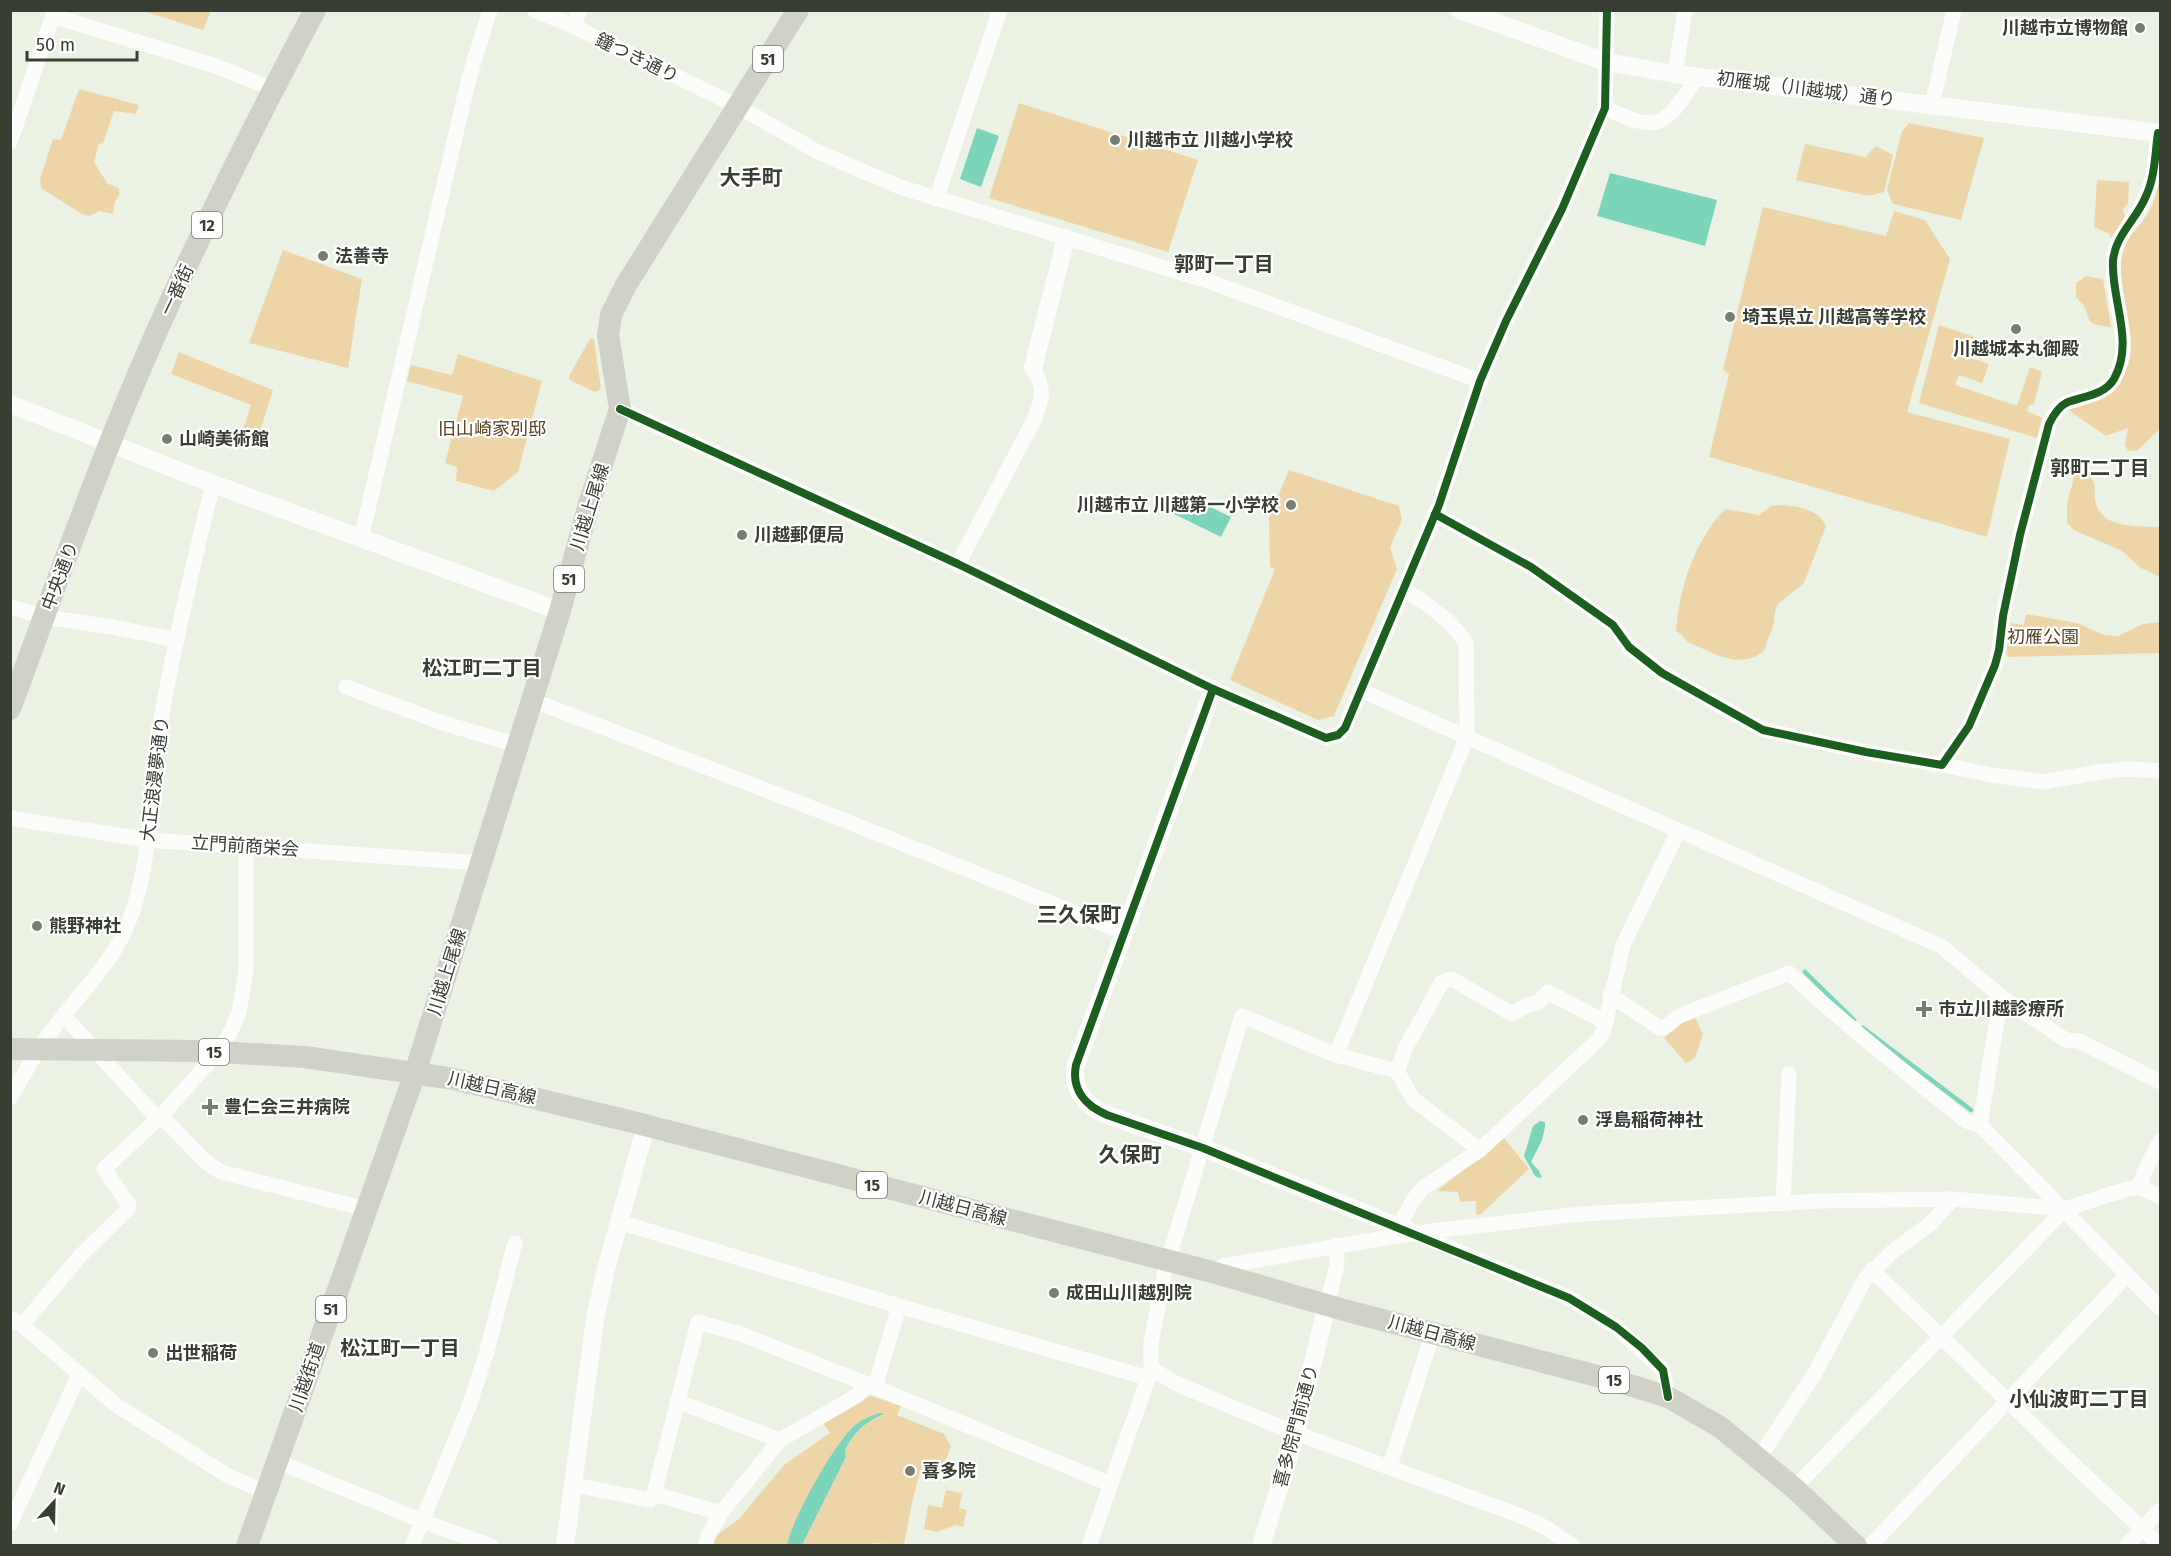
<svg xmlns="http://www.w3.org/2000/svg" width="2171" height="1556" font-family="'Fira Sans','Noto Sans JP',sans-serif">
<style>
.green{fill:#edd5a8}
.water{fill:#7cd4ba}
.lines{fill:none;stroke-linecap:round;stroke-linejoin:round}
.stream{stroke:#7cd4ba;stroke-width:4.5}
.minor{stroke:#fcfdfb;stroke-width:15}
.tertiary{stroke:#fcfdfb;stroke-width:18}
.primary{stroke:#d1d2c7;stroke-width:22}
.cycleway-casing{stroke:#fff;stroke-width:11}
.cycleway{stroke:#1b5e20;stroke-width:8}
.poi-dot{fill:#787d71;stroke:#fff;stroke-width:2}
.labels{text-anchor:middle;stroke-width:4.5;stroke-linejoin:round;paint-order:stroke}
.shield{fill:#fff;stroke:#747870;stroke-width:1.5}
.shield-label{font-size:16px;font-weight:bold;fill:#393e33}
.poi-label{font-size:18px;font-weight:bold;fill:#393e33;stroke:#fff;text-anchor:start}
.street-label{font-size:18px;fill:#393e33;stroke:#fff}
.park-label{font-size:18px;fill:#5b4421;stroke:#fff}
.neighbourhood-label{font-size:20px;font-weight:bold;fill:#393e33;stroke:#fff}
.quarter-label{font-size:21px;font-weight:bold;fill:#393e33;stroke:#fff}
</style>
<rect width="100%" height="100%" fill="#ecf2e3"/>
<!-- green -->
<g class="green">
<polygon points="143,11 211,10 211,11 203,30"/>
<path d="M79,89l60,16 -3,9 -22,-3 -11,32 -4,1 -5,18 13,21 11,5c3,5 1,9 -3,13l-2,13 -14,-3 -10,5 -7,-2 -41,-26 -1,-9 13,-40 8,1z"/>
<polygon points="1019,103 1198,160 1168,252 989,198"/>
<polygon points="1909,123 1984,138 1961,220 1893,204 1887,190 1902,131"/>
<polygon points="1805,144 1865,157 1876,146 1893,155 1884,192 1869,196 1796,180"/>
<path d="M2160,166v263l-22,21 -10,1 -3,-6 3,-17 -22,8 -38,-26 2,-3c25,-5 34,-8 49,-29 4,-6 10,-12 11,-20 6,-36 -17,-73 -6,-110 4,-12 14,-20 21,-30 11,-16 14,-33 15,-52z"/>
<polygon points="2097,180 2129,182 2128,203 2123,209 2124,214 2126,216 2111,238 2110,234 2094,227"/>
<polygon points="1763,207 1886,236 1894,211 1925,220 1950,259 1907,412 2010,439 1987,537 1709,457 1729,374 1723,370"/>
<polygon points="283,250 362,279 348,368 249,343"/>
<polygon points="2086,276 2103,279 2111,327 2096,325 2090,322 2084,306 2076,297 2076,283"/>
<polygon points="1939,325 1978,338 1971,358 1989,364 1982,383 1959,375 1955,385 2017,406 2030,367 2042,372 2034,404 2029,405 2027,411 2042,418 2037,438 1919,403"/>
<polygon points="590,339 594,339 601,389 595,392 570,380 569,376"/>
<polygon points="179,352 273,390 256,444 240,439 251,405 171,374"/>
<polygon points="458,354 542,381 518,472 494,491 456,481 457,467 445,463 463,396 407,381 411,365 452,375"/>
<polygon points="1289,470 1399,506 1402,520 1390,547 1397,569 1334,716 1318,720 1230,680 1275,569 1270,567 1269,517"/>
<path d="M2081,472c22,9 9,19 16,35 9,22 45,19 63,20v50l-19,-9 -19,-17 -48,-21 -7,-7v-20l8,-29z"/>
<path d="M1780,505c16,1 39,4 46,21l-22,57 -26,21 -3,7 -2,16 -7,17 -2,7 -8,5 -7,3 -14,1 -16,-4 -31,-14 -12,-12c4,-44 18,-88 49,-121l34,6 12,-9z"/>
<polygon points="2026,614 2077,623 2104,635 2118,636 2143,624 2160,622 2160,653 2009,657 2005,653 2009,623 2024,625"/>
<polygon points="1695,1017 1703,1034 1695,1058 1686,1063 1664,1038 1681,1022"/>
<polygon points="1504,1138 1529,1169 1481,1214 1476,1215 1476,1201 1460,1202 1458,1192 1437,1191"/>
<path d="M871,1396l30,10 -4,9 47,19 7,12 -4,11 -5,7 -19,-4 -11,43 -8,42 -33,-2 -1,3 -68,-1 44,-88 -1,-7c11,-19 17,-26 38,-35 -5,1 -13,1 -18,4 -26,17 -72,96 -78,126l-75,1 5,-11 22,-16 45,-54 46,-32 -6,-9v-4l17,-11z"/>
<polygon points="946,1490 962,1493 959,1508 967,1510 963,1527 955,1525 937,1532 924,1529 928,1505 942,1508"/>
</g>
<!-- water -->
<g class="water">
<polygon points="977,128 999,136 981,187 960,179"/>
<polygon points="1610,173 1717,200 1705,246 1597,216"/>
<polygon points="1182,493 1231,517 1221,537 1172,513"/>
<polygon points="1540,1121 1545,1122 1545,1127 1542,1140 1531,1162 1539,1171 1542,1177 1539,1178 1535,1176 1524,1156 1533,1126"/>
<path d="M880,1413l4,1c-21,10 -28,16 -39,36l1,7 -44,88h-15c5,-26 45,-97 65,-117 8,-8 18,-12 28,-15z"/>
</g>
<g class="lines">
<!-- stream -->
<g class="stream">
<polyline points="1805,972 1854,1020"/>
<polyline points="1863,1028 1971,1110"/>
</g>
<!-- minor -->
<g class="minor">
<polyline points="534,10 573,26 739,107 818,152 900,187 1205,280 1480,381"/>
<polyline points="53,16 216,66 273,89"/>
<polyline points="573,26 580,10"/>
<polyline points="1675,74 1685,10"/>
<polyline points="1932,105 1954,10"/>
<path d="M1605,108c15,6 35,18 51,14 17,-4 33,-32 41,-46"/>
<polyline points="10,142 55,10"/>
<polyline points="936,199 1000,10"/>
<polyline points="620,409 958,564 1213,689 1326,738 1338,735 1345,728 1439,505 1480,381 1506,321 1562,209 1605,108 1607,10"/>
<path d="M1435,514l96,53 82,58 16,22 33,26 101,57 103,22 76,13 27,-39 26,-61 4,-15 4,-34 17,-81 29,-111c4,-8 9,-17 17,-21 16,-7 38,-7 48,-24 21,-37 -3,-79 -1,-118 2,-26 24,-42 33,-65 9,-19 9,-42 12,-63"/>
<polyline points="361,539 469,78 490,10"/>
<path d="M958,564l77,-146c8,-22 10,-29 -2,-50"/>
<polyline points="10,607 44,617 112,627 177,640"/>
<polyline points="346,687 443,723 517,745"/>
<polyline points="1360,690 1941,946 2003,998 1996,1026 1980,1125 2160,1308"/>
<polyline points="532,700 833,816 1123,932"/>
<polyline points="1942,765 1991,775 2044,782 2100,772 2128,769 2160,771"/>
<polyline points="10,818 148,840 480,863"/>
<path d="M1610,995l50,33h4l15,-12 110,-43c57,52 117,100 177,148l14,4"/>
<polyline points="2003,998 2066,1040 2079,1041 2160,1082"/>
<polyline points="64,1016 158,1119"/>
<polyline points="1336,1055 1467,737 1466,642 1450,623 1424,602 1404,590"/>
<polyline points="1397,1071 1406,1047 1442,982 1452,979 1512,1014 1527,1005 1538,1003 1548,992 1605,1022"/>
<path d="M10,1098c13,-22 25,-45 41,-66 26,-37 62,-68 78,-111 23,-58 20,-123 29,-184 14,-85 34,-169 55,-253"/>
<polyline points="161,1116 206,1162 221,1172 366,1209"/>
<polyline points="1480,1150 1413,1099 1397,1071 1336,1055 1242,1016 1165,1271 1151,1342 1151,1368 1175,1383 1285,1429 1521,1516 1545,1527 1573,1546"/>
<polyline points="2140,1187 2144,1172 2160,1141"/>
<polyline points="1783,1204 1789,1074"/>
<polyline points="619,1222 899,1306 1148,1378"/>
<polyline points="1399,1227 1413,1200 1423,1188 1480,1150 1599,1039 1604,1030 1623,945 1678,832"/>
<polyline points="1417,1234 1569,1298 1616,1327 1663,1370 1668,1397"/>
<polyline points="1872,1270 2076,1467 2160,1545"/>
<polyline points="1212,1272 1223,1266 1414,1233 1581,1214 1820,1201 1953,1199 2065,1209 2127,1189 2140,1187 2160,1197"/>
<polyline points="1327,1305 1337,1265 1336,1245"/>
<polyline points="10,1318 22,1325 116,1405 228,1476 266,1492"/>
<polyline points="22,1325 81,1255 128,1209 129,1205 104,1169 161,1116 218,1052 230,1033 239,1012 246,972 246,847"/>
<polyline points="875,1387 899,1306"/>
<polyline points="679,1402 780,1440"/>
<polyline points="1759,1458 1815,1373 1865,1279 1892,1252 1930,1224 1953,1199"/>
<polyline points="277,1461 422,1521 491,1546"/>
<polyline points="1390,1466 1433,1333"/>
<polyline points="574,1485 650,1500 654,1494 698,1322 741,1334 867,1384"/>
<polyline points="1794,1488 2065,1209"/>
<polyline points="654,1494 721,1513"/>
<polyline points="10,1524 79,1375"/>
<polyline points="412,1546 468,1409 487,1351 515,1243"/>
<polyline points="705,1546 708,1536 721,1513 780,1440 858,1395 867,1384 1110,1484"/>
<polyline points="1089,1546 1151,1370"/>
<polyline points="1870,1546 2127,1275"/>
<polyline points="2126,1546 2160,1510"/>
</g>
<!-- tertiary -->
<g class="tertiary">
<polyline points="1460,10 1606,62 1675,74 2160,133"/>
<polyline points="1033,368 1066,238"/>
<polyline points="10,404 213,484 560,611"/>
<path d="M1213,689l-137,376c-5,25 10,41 31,50l96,33 211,85"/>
<polyline points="565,1546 595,1319 606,1269 646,1126"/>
<polyline points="1261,1546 1292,1447 1327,1305"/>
</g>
<!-- primary -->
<g class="primary">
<path d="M10,709c38,-102 74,-205 116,-306 55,-133 121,-265 189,-393"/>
<polyline points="10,1049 202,1051 305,1057 454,1079 633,1122 1212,1272 1344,1310 1620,1382 1668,1397 1720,1427 1794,1488 1856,1546"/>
<polyline points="247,1546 415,1073 560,611 588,507 620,409 608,335 611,315 626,285 798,10"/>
</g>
<defs>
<g id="cycleway">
<polyline points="620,409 958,564 1213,689 1326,738 1338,735 1345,728 1439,505 1480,381 1506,321 1562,209 1605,108 1607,10"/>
<path d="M1435,514l96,53 82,58 16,22 33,26 101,57 103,22 76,13 27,-39 26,-61 4,-15 4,-34 17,-81 29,-111c4,-8 9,-17 17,-21 16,-7 38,-7 48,-24 21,-37 -3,-79 -1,-118 2,-26 24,-42 33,-65 9,-19 9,-42 12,-63"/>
<path d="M1213,689l-137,376c-5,25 10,41 31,50l96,33 366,150 47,29 26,21 21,22 5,27"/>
</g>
</defs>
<!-- cycleway casing -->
<use href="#cycleway" class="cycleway-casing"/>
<!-- cycleway -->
<use href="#cycleway" class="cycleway"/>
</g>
<!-- markers -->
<g class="poi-dot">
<circle cx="2140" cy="28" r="6"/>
<circle cx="1115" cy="140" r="6"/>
<circle cx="323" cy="256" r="6"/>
<circle cx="1730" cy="317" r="6"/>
<circle cx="2016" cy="329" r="6"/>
<circle cx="167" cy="439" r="6"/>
<circle cx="1291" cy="505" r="6"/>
<circle cx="742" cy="535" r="6"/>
<circle cx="37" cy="926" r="6"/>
<path d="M1921 1000h6v6h6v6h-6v6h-6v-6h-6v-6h6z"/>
<path d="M207 1098h6v6h6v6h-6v6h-6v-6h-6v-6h6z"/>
<circle cx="1583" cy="1120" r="6"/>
<circle cx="1054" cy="1293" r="6"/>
<circle cx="153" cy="1353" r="6"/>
<circle cx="910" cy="1471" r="6"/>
</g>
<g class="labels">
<!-- shield labels -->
<g class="shield">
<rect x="753" y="46" width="30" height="26" rx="4.5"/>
<rect x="192" y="212" width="30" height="26" rx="4.5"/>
<rect x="554" y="566" width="30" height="26" rx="4.5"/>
<rect x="199" y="1039" width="30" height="26" rx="4.5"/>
<rect x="857" y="1172" width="30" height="26" rx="4.5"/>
<rect x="316" y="1296" width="30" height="26" rx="4.5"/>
<rect x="1599" y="1367" width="30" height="26" rx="4.5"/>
</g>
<g class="shield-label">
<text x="768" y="65">51</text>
<text x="207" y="231">12</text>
<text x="569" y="585">51</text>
<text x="214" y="1058">15</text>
<text x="872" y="1191">15</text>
<text x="331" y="1315">51</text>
<text x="1614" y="1386">15</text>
</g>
<!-- poi labels -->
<g class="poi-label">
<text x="2128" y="34" text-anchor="end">川越市立博物館</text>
<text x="1127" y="146">川越市立 川越小学校</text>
<text x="335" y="262">法善寺</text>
<text x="1742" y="323">埼玉県立 川越高等学校</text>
<text x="2016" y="355" text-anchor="middle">川越城本丸御殿</text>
<text x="179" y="445">山崎美術館</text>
<text x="1279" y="511" text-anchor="end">川越市立 川越第一小学校</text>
<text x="754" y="541">川越郵便局</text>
<text x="49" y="932">熊野神社</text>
<text x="1938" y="1015">市立川越診療所</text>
<text x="224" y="1113">豊仁会三井病院</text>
<text x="1595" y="1126">浮島稲荷神社</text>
<text x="1066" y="1299">成田山川越別院</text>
<text x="165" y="1359">出世稲荷</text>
<text x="922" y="1477">喜多院</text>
</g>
<!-- street labels -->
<g class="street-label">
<text transform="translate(637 58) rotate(26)" y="6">鐘つき通り</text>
<text transform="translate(1806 89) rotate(7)" y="6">初雁城（川越城）通り</text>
<text transform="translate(177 290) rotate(-65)" y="6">一番街</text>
<text transform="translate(590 507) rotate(-73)" y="6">川越上尾線</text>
<text transform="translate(60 576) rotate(-69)" y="6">中央通り</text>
<text transform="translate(155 779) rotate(-83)" y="6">大正浪漫夢通り</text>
<text transform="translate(245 846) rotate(4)" y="6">立門前商栄会</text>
<text transform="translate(447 972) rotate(-73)" y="6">川越上尾線</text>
<text transform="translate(492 1088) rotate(13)" y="6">川越日高線</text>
<text transform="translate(963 1208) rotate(15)" y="6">川越日高線</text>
<text transform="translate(1432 1333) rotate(15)" y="6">川越日高線</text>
<text transform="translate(307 1377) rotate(-71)" y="6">川越街道</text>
<text transform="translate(1296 1426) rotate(-75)" y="6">喜多院門前通り</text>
</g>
<!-- park labels -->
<g class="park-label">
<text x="492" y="435">旧山崎家別邸</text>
<text x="2043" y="643">初雁公園</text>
</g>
<!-- neighbourhood labels -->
<g class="neighbourhood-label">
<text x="1224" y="271">郭町一丁目</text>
<text x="2100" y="475">郭町二丁目</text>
<text x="482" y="675">松江町二丁目</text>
<text x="400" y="1355">松江町一丁目</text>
<text x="2079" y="1406">小仙波町二丁目</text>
</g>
<!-- quarter labels -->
<g class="quarter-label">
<text x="751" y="185">大手町</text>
<text x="1079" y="922">三久保町</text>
<text x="1130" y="1162">久保町</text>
</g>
</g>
<!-- border -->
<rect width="2171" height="1556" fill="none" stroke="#393e33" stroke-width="24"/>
<!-- north arrow -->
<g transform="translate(54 1502) rotate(22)" stroke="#ffffff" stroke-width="4.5" paint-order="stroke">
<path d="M0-4.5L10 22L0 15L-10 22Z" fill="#393e33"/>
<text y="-9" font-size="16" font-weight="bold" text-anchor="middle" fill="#393e33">N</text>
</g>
<!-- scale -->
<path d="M27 51v9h110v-9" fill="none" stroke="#393e33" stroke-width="3"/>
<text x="36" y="51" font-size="18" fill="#393e33" stroke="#ffffff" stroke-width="4.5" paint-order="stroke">50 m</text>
</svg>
